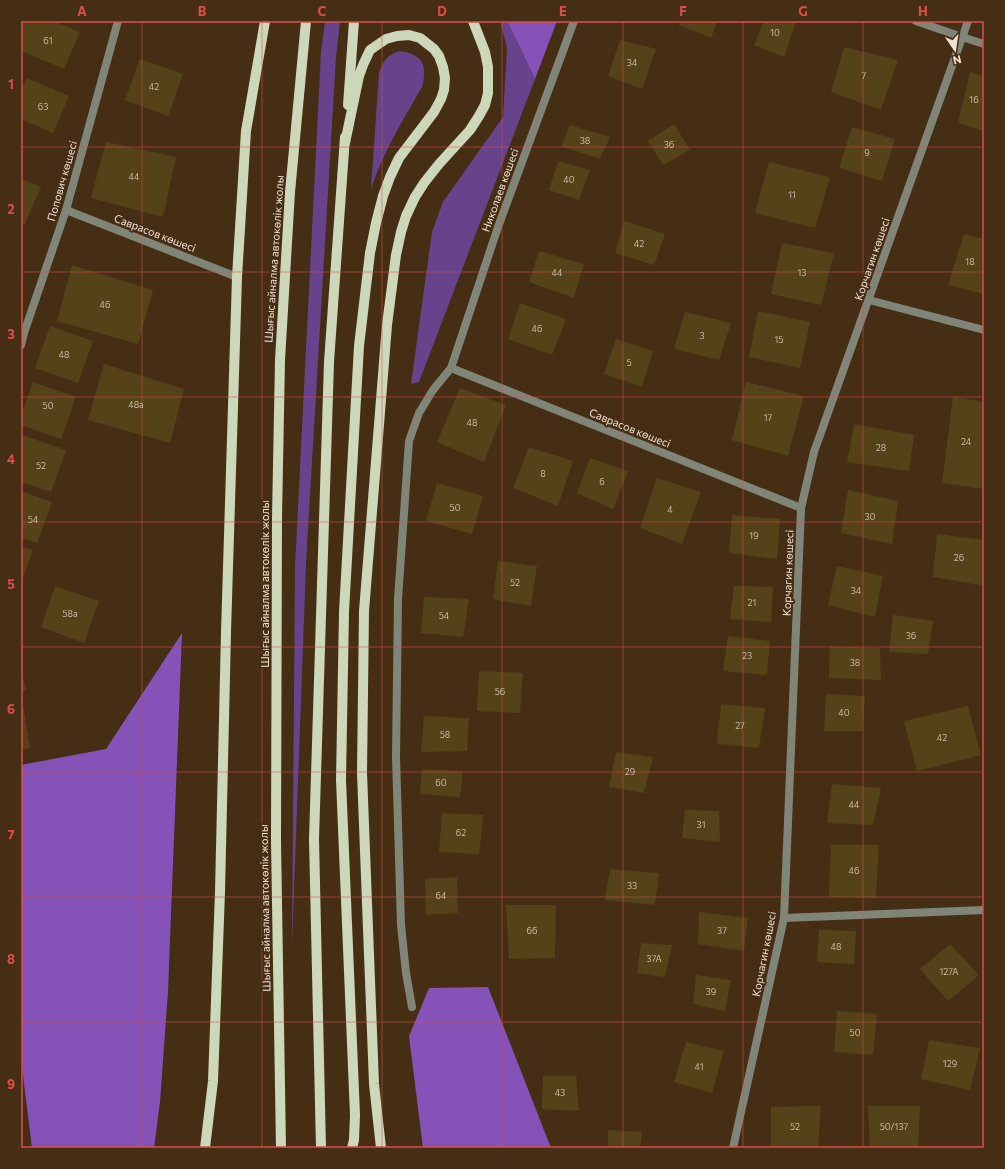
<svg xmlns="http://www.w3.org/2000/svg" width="1005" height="1169" font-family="Commissioner,sans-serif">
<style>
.green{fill:#67438c}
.forest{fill:#8552b7}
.building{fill:#544218}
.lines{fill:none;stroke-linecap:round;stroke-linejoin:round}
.lane{stroke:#808677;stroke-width:8}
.street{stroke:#808677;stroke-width:8}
.primary{stroke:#ccd8b9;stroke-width:10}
.grid{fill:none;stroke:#db4d4a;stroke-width:1;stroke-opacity:0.55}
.labels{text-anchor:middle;stroke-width:4;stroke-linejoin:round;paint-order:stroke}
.number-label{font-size:9px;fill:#cab9a4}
.street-label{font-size:11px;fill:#f1e1d3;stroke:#462e15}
.neatline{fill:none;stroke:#db4d4a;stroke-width:1.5}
.grid-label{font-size:13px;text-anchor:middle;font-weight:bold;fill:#db4d4a}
</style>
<rect width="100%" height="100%" fill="#462e15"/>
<!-- green -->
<g class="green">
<polygon points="325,21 340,21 336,57 306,563 292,946 295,567 321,52"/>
<polygon points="500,21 507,21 535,79 419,382 411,384 432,232 443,202 503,117 507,48"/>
<path d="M400,51c23,3 28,15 22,36 -19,33 -39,65 -51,102l8,-116c5,-13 8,-18 21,-22z"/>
</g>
<!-- forest -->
<g class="forest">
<polygon points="507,21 557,21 535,79"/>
<polygon points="182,633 168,991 160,1102 154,1148 32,1148 21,1059 21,765 106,749"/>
<polygon points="488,987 551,1148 423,1148 409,1036 429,988"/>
</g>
<!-- building -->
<g class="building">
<polygon points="21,21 53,21 80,32 64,69 21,51"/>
<polygon points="680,21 717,21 711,38 679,25"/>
<polygon points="764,21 796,21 784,57 754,45"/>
<polygon points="620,40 656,49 642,89 608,76"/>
<polygon points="844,47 898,60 881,110 831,92"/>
<polygon points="140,59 183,74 168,116 125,100"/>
<polygon points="970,72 984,76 984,131 958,123"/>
<polygon points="27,78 69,96 53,133 21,119 21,91"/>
<polygon points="674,124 690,150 663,165 648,141"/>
<polygon points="570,125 610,137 600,159 561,146"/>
<polygon points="852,127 895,139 882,181 839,168"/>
<polygon points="106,142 176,157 163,217 91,198"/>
<polygon points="558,161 590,170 579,200 549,190"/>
<polygon points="769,162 830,177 815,228 755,213"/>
<polygon points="21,179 41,187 25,224 21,223"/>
<polygon points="624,221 665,234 654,265 615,253"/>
<polygon points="964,234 984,239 984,294 948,285"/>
<polygon points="782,243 834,253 821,305 771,294"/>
<polygon points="539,251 584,264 574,298 529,282"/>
<polygon points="72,265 153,290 138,344 57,321"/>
<polygon points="520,303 566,319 552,355 508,339"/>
<polygon points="758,311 810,322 800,368 749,357"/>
<polygon points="685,312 731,323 719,360 674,349"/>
<polygon points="50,326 93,341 78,383 35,368"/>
<polygon points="616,339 653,351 642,387 604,374"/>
<polygon points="104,364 184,389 170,443 88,420"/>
<polygon points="33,382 76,397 61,439 21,425 21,415"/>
<polygon points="746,382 804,396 788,456 732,440"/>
<polygon points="460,388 506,405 484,462 437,442"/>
<polygon points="953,397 984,402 984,489 942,483"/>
<polygon points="854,424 914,435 909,471 847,462"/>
<polygon points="22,435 66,450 51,492 21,482 21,439"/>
<polygon points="529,447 573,461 558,506 513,488"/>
<polygon points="590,458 628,471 613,509 577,493"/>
<polygon points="657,478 701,492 682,544 640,528"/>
<polygon points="437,483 483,496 472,534 426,521"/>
<polygon points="848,490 898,501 892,544 841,533"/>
<polygon points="21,491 52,502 37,543 21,538"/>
<polygon points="732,515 780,519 777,559 729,553"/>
<polygon points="937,534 984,540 984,586 933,577"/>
<polygon points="21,546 33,550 21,583"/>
<polygon points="498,561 537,566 531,606 493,599"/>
<polygon points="837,566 883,576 875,617 828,605"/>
<polygon points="55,586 99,601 84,643 41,627"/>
<polygon points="734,586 773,587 771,622 730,619"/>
<polygon points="424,597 469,599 463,637 421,633"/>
<polygon points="893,615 933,621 928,654 889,652"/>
<polygon points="728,636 770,641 767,675 723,671"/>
<polygon points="830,646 880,648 881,680 829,678"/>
<polygon points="21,668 26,690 21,691"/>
<polygon points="479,671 523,673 520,713 477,711"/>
<polygon points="826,694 865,696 863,731 824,731"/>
<polygon points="721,704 765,708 759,748 717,744"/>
<polygon points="21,705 23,705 30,748 21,750"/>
<polygon points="968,706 981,755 917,771 904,721"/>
<polygon points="424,716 469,718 467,751 421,752"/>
<polygon points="616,752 653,757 644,793 609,787"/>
<polygon points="422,769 463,771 460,797 420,794"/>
<polygon points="832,784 881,788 873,825 827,823"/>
<polygon points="685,810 719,811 720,842 682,838"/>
<polygon points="442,813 483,815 479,854 439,852"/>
<polygon points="831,845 879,845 876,898 829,897"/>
<polygon points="610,869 659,873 655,905 605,900"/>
<polygon points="457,877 458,913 426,915 425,879"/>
<polygon points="506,905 556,905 555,958 509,959"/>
<polygon points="699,912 748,918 744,951 698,944"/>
<polygon points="819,930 856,931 854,964 817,962"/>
<polygon points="641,943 672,945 665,977 637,973"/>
<polygon points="950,944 979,975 948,1001 920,969"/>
<polygon points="696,975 731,980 725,1011 693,1004"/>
<polygon points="837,1011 877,1014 873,1055 834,1052"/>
<polygon points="929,1040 980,1048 970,1090 921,1079"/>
<polygon points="686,1042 724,1051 712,1093 674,1082"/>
<polygon points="543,1076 576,1076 579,1111 542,1109"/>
<polygon points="821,1106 818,1148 771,1148 771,1107"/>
<polygon points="868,1106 920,1106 918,1148 870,1148"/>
<polygon points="608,1130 642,1132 640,1148 608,1148"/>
</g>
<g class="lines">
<!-- lane -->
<g class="lane">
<polyline points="962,37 984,44"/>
<polyline points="869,300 984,330"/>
<polyline points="784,918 984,910"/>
<polyline points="412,1007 406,973 401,925 396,756 398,599 409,441 419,413 433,390 451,368"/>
</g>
<!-- street -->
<g class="street">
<polyline points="574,21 498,227 451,368 801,508"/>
<polyline points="916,21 962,37"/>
<polyline points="66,210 237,277"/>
<polyline points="21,345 24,333 66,210 118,21"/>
<polyline points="733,1148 784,918 801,508 814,452 968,21"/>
</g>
<!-- primary -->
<g class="primary">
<polyline points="348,105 354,21"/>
<polyline points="345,143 359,76 363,65 370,50 386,39 397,36 409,35 420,38 434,49 439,56 443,67 445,78 444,90 441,99 434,112 399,158 390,177 383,196 376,223 370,253 359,346 344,612 341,780 355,1115 354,1140 352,1148"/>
<polyline points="205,1148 213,1081 220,892 226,632 237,277 246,131 265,21"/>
<polyline points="281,1148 276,841 277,518 280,360 290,192 306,21"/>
<polyline points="321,1148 314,839 329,362 345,137"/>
<polyline points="381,1148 374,1084 362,773 364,611 387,325 396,255 401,232 406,216 415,197 424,183 439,164 470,130 479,116 485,105 488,93 488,67 485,52 473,21"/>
</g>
</g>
<!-- grid -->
<path class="grid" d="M142,21v1127M262,21v1127M382,21v1127M502,21v1127M623,21v1127M743,21v1127M863,21v1127M21,147h963M21,272h963M21,397h963M21,522h963M21,647h963M21,772h963M21,897h963M21,1022h963"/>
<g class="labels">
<!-- number labels -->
<g class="number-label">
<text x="775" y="36">10</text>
<text x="48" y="44">61</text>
<text x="632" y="66">34</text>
<text x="864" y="79">7</text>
<text x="154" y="90">42</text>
<text x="974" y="103">16</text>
<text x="43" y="110">63</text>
<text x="585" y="144">38</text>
<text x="669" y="148">36</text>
<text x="867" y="156">9</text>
<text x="134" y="180">44</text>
<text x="569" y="183">40</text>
<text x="792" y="198">11</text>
<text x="639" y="247">42</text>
<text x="970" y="265">18</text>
<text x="557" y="276">44</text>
<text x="802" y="276">13</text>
<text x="105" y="308">46</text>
<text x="537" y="332">46</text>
<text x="702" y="339">3</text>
<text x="779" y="343">15</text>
<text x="64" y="358">48</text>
<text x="629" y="366">5</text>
<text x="136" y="408">48а</text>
<text x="48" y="409">50</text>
<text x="768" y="421">17</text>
<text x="472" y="426">48</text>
<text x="966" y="445">24</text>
<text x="881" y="451">28</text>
<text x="41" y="469">52</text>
<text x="543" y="477">8</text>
<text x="602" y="485">6</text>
<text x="455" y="511">50</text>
<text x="670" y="513">4</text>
<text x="870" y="520">30</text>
<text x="33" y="523">54</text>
<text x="754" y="539">19</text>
<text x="959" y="561">26</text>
<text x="515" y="586">52</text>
<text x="856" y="594">34</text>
<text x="752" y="606">21</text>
<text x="70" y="617">58а</text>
<text x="444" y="619">54</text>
<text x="911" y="639">36</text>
<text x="747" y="659">23</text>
<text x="855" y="666">38</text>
<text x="500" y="695">56</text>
<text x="844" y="716">40</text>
<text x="740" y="729">27</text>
<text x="445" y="738">58</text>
<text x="942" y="741">42</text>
<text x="630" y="775">29</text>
<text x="441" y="786">60</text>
<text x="854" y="808">44</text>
<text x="701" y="828">31</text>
<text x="461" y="836">62</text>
<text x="854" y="874">46</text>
<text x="632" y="889">33</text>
<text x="441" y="899">64</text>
<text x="532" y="934">66</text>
<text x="722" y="934">37</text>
<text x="836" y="950">48</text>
<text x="654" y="962">37А</text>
<text x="949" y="975">127А</text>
<text x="711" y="995">39</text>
<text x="855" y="1036">50</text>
<text x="950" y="1067">129</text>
<text x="699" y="1070">41</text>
<text x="560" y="1096">43</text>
<text x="795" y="1130">52</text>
<text x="894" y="1130">50/137</text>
</g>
<!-- street labels -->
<g class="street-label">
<text transform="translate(62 181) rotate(-74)" y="4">Попович көшесі</text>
<text transform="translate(500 190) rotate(-70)" y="4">Николаев көшесі</text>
<text transform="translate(155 233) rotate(21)" y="4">Саврасов көшесі</text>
<text transform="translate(274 259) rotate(-86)" y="4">Шығыс айналма автокөлік жолы</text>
<text transform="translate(872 259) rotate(-71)" y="4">Корчагин көшесі</text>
<text transform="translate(630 428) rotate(22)" y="4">Саврасов көшесі</text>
<text transform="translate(788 573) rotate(-88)" y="4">Корчагин көшесі</text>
<text transform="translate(265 584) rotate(-90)" y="4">Шығыс айналма автокөлік жолы</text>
<text transform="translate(265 908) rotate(-91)" y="4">Шығыс айналма автокөлік жолы</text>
<text transform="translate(764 954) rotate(-79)" y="4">Корчагин көшесі</text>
</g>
</g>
<!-- border -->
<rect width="1005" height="1169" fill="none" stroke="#462e15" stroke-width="44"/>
<!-- north arrow -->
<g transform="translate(955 50) rotate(167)" stroke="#462e15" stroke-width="3" paint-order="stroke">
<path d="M0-3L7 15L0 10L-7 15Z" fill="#f1e1d3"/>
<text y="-6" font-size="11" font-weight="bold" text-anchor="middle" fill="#f1e1d3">N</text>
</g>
<rect x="22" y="22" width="961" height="1125" class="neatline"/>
<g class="grid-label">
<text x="82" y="16">A</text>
<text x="202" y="16">B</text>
<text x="322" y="16">C</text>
<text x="442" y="16">D</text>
<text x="563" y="16">E</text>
<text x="683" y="16">F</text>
<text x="803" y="16">G</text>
<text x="923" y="16">H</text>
<text x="11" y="89">1</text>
<text x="11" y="214">2</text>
<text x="11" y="339">3</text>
<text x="11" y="464">4</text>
<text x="11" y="589">5</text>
<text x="11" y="714">6</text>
<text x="11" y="839">7</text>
<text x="11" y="964">8</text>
<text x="11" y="1089">9</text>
</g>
</svg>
